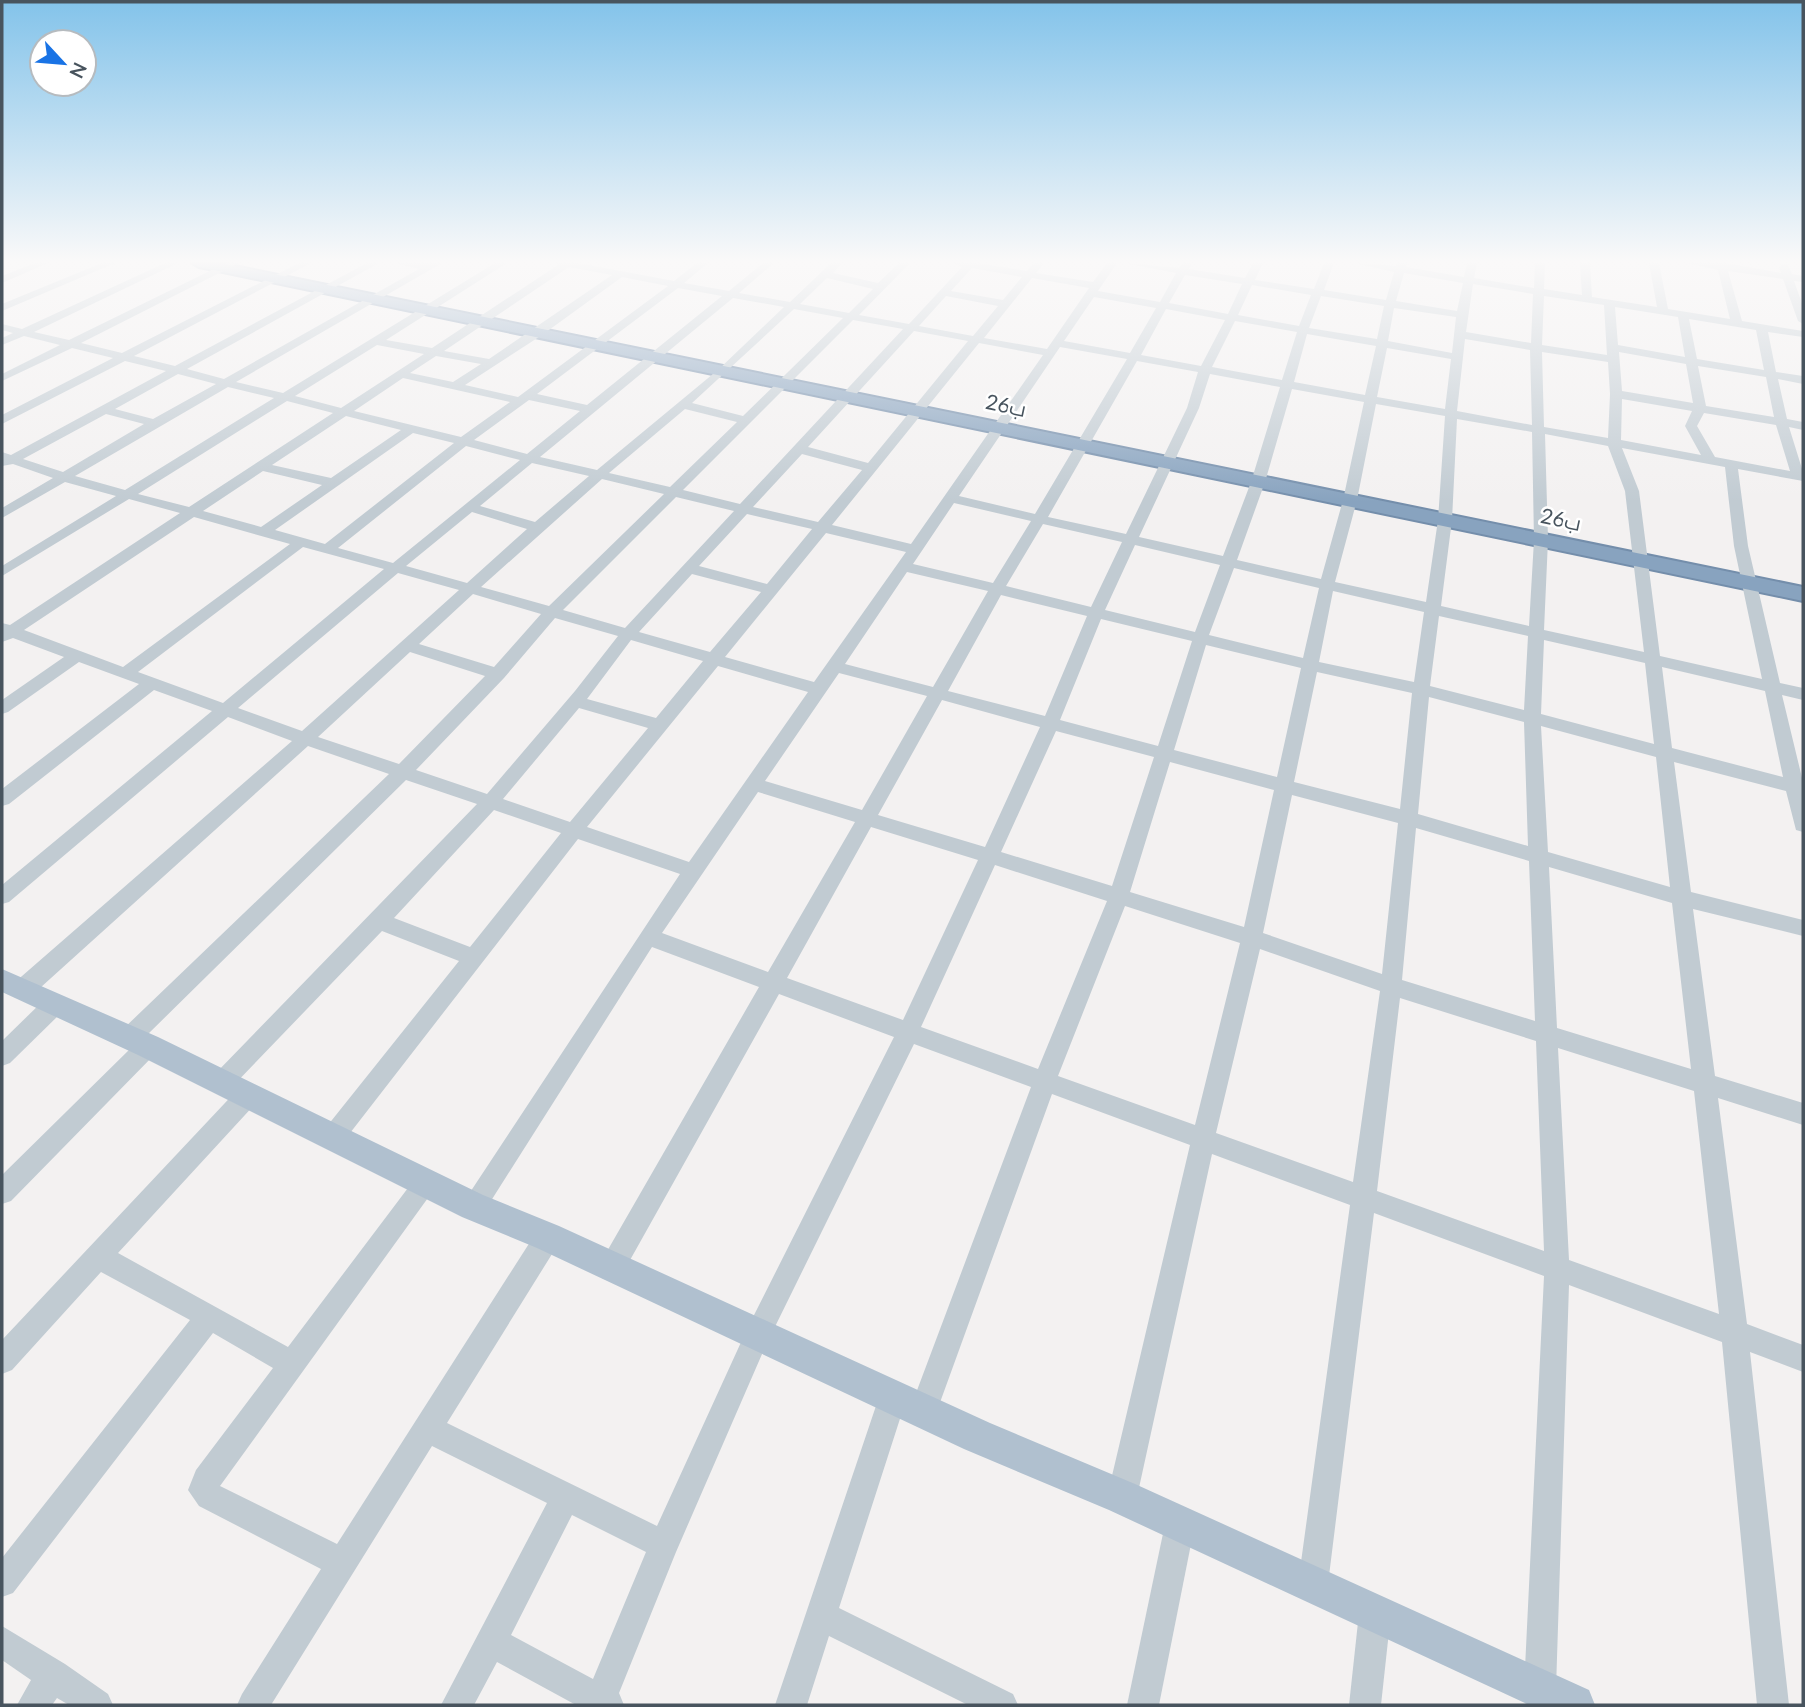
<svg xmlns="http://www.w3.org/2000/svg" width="1805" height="1707" font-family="Lato,Cairo,sans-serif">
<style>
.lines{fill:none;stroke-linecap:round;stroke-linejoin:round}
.highway-casing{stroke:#748eab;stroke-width:4}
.minor{fill:#c1cbd2;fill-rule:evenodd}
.major{fill:#b0c0cf;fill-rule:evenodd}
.highway{fill:#88a3bf;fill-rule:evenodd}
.labels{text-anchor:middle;stroke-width:5;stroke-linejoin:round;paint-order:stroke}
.far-street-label{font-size:21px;fill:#48545e;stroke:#fff}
</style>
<rect width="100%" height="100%" fill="#f3f1f1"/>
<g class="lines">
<defs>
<polygon id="highway" points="192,263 220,263 1803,587 1803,601 199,267"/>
</defs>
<!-- highway casing -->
<use href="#highway" class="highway-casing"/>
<!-- minor -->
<g class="minor">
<polygon points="35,263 48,263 2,283 2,276"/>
<polygon points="102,263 115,263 2,311 2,304"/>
<path d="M165,263h13l-144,69 35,8 157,-77h13l-158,80 41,10 177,-90h12l-177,93 41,10 192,-103h12l-192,106 37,10 195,-110 -24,-6h47l-206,119 47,11 212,-130h12l-121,77 46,8 126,-83 -1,-2h21l96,18 23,-18h11l-24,20 45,8 34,-28h11l-35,30 51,9 41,-39h11l-9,10 45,10 21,-20h11l-51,52 50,9 53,-57 -8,-4h22l51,8 7,-8h10l-8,10 57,9 14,-19h10l-19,28 62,11 16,-29 -52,-10 55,5 3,-5h10l-3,6 56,9 8,-15h10l-8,17 59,9 10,-26h10l-10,27 62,10 8,-28 -39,-9 41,3 1,-3h10l-1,4 58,10 3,-14h10l-3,15 60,10 1,-25h10l-1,26 38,6 -2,-32h10l2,34 65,10 -8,-44h10l9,46 62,10 -12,-49 -31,-7h39l55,10 -2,-6 5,-3 4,1 4,9 11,2v6l-9,-1 9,25v18l-5,-3 -15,-42 -55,-8 14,50 61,10v6l-35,-5 8,40 27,4v8l-25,-5 9,40 16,3v8l-14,-3 14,45v9l-65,-12 10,77 32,137 23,5v12l-21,-5 21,87v50l-7,-2 -10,-39 -112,-29 17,130 112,28v16l-110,-27 22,167 88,27v22l-85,-27 29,226 56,21v27l-53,-20 39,353h-32l-35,-363 -153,-57 -13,404 -5,11 -11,5 -11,-5 -5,-11 20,-413 -170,-63 -46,371 -4,11 -11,4 -11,-4 -4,-11 52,-379 -138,-51 -75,343 -5,10 -10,5 -10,-5 -5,-10 83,-352 -138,-51 -118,325 -10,4 -10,-4 -4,-10 121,-322 -117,-43 -148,301 -90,207 -57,141 5,12h-48l-79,-43 -23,43h-33l106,-202 -115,-57 -161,259h-34l5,-11 79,-125 -122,-63 -11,-16 8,-20 77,-102 -60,-35 -200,260 -11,4v-39l188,-238 -89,-48 -89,98 -10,4v-34l238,-253 8,-3 8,3 4,8 -4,8 -138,150 170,94 129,-171 9,-4 9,4 3,8 -218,302 117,58 202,-316 9,-4 9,4 4,9 -4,9 -110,177 210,103 91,-199 146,-290 -115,-43 -159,284 -9,4 -9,-4 -4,-9 4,-9 157,-273 -107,-40 -170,268 -9,3 -9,-3 -3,-9 219,-332 -102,-35 -238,307 -8,3 -8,-3 -4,-8 4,-8 135,-169 -77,-30 -152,158 -8,3 -8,-3 -3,-7 3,-7 263,-271 -71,-24 -261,257 11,2 3,7 -3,7 -145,148 -9,3v-29l130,-128 -11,-2 -3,-7 3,-7 268,-257 -81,-28 -278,251 -8,2 -8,-2 -3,-7 3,-7 278,-242 -64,-24 -219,185 -7,2v-19l210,-174 -58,-21 -145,114 -7,2v-17l137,-105 -60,-22 -71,50 -6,2v-14l62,-43 -51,-19 -11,4v-19l8,2 170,-112 -51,-14 -127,77v-10l114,-70 -51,-14 -63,36v-10l51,-30 -40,-14 -11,2v-14l9,3 155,-84 -41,-10 -123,63v-9l111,-57 -41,-10 -70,33v-7l58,-29 -36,-9 -22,9v-7l11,-5 -11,-3v-6l20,5zM569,267l43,8 -123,84 -45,-8zM972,268l50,9 -19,23 -52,-9zM1404,273l59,10 -6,28 -61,-10zM1185,275l57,9 -14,30 -59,-11zM622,277l46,9 -150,111 -53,-12 77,-50zM827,278l46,11 -24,24 -49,-9zM1032,278l57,10 -42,61 -63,-11zM1473,284l60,10 -2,49 -65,-11zM1252,285l59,10 -12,31 -61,-11zM678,288l44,8 -135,109 -50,-11zM946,296l52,10 -25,30 -54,-10zM1321,296l63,10 -7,33 -68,-11zM1544,296l60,9 3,50 -65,-10zM1094,297l62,11 -26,45 -66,-12zM733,298l51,9 -65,62 -122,101 -57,-13zM1615,307l63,10 7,40 -67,-12zM1394,308l62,9 -4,36 -64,-12zM794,309l49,9 -100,98 -51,-13zM1166,309l59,11 -24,46 -60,-11zM1689,319l67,11 8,40 -67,-11zM853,320l50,9 -163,175 -57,-14zM1235,321l62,11 -15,48 -70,-13zM914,331l54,10 -100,122 -60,-16zM1307,334l69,12 -11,49 -71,-13zM1465,339l65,11 2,75 -75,-14zM979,343l64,12 -132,189 -79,-19zM377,345l47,9 -83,54 -46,-12zM1060,347l67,12 -92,155 -76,-18zM1387,348l64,11 -6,50 -68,-12zM1542,352l66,10 2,32 -2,44 -64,-11zM1619,352l67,12 7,39 -71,-12zM436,356l45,8 -28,18 -43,-9zM1137,361l61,11 -11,36 -61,126 -78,-17zM1698,366l68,11 8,40 -68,-11zM178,374l38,10 -63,35 -38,-10zM1210,374l70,13 -29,95 -28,74 -84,-19 60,-129zM403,378l107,24 -49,35 -107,-26zM228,387l46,11 -149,92 -50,-14zM1292,389l72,13 -21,98 -22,79 -84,-19 28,-78zM1622,399l70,12 -7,15 16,29 -80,-15zM529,400l51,11 -53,43 -53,-14zM287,401l46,12 -144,94 -51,-13zM1376,404l69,12 -7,104 -12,82 -91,-20 22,-82zM685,409l52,13 -67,65 -61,-14zM1704,413l72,12 14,46 -75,-14 -18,-31zM106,414l38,10 -81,48 -40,-13zM346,416l55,14 -70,48 -59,-13zM1457,419l75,13 2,108 -5,86 -88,-20 11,-86zM413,433l41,10 -129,101 -50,-14zM1545,434l63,12 17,45 19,161 -100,-22 4,-90zM466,446l54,14 -127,103 -55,-15zM1622,448l103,19 9,79 28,133 -102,-23 -21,-165zM802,454l60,16 -44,52 -65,-15zM532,463l57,13 -54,46 -55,-16zM263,471l59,14 -61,42 -58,-16zM602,479l62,15 -115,112 -68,-19zM676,497l58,14 -109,117 -62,-18zM954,503l77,18 -38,62 -80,-19zM472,512l55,17 -60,54 -61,-17zM747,514l65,15 -45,55 -68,-18zM194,517l96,27 -167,123 -99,-37zM1043,524l79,18 -31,65 -85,-21zM826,533l80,19 -92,130 -89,-25zM1135,545l85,20 -25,67 -90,-22zM303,547l81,22 -161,134 -85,-31zM1234,568l85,20 -16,70 -94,-23zM907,572l81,19 -55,96 -88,-23zM398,573l61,17 -157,141 -64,-23zM692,574l69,18 -51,60 -71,-20zM1333,591l91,21 -10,70 -95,-20zM473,594l68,20 -47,53 -75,-23zM1001,595l86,21 -42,100 -97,-25zM1439,616l89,20 -4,74 -94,-24zM555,618l63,18 -43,55 -88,103 -71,-24 88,-92zM1101,619l91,22 -34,105 -98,-26zM631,640l72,21 -47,57 -69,-19zM1544,640l101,23 9,81 -113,-30zM1206,645l95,23 -24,109 -103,-27zM410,652l75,24 -86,88 -81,-27zM718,666l90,26 -119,170 -102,-35zM1662,667l103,24 18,86 -111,-29zM1317,672l95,21 -12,116 -106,-27zM839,673l88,23 -65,114 -97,-29zM1429,697l95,25 4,124 -110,-32zM942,700l98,27 -55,120 -107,-32zM579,708l69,20 -78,94 -67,-23zM1541,726l115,31 14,130 -122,-35zM1056,731l98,26 -42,129 -111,-34zM1170,762l104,28 -30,137 -114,-35zM758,792l97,30 -87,150 -106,-39zM1292,795l106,28 -16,151 -119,-41zM494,810l67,23 -91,114 -76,-29zM871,827l107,33 -75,160 -116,-42zM1416,828l113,33 6,160 -133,-41zM995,865l112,36 -69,168 -117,-42zM1549,867l123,36 19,166 -134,-41zM1125,906l115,37 -45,182 -137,-49zM1260,949l120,42 -27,191 -137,-49zM1400,998l136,43 8,210 -167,-60zM1558,1048l136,43 25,223 -150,-54zM572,1515l74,37 -53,127 -82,-44z"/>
<polygon points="54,996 62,998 65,1005 62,1012 10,1063 2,1066 2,1041 46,998"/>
<polygon points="893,1383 903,1387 907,1397 839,1608 1013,1694 1018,1705 968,1705 829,1636 807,1705 775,1705 879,1397 883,1387"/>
<polygon points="1180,1509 1190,1514 1195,1524 1159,1705 1127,1705 1165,1524 1170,1514"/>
<polygon points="1375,1597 1386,1602 1391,1613 1381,1705 1349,1705 1359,1613 1364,1602"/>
<polygon points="2,1626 65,1664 108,1694 113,1705 69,1705 57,1698 52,1705 17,1705 31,1680 2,1660"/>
</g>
<!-- major -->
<polygon class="major" points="2,969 158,1037 483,1195 559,1226 990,1423 1135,1484 1589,1690 1595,1705 1529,1705 1109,1510 964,1449 537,1248 462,1217 138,1055 2,992"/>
<!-- highway -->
<use href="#highway" class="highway"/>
</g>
<!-- sky -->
<linearGradient id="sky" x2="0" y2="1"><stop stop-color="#83c3ea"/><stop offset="0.52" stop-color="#faf9f9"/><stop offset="1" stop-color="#faf9f9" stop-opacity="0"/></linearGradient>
<rect width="1805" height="502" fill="url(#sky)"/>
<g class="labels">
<!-- far-street labels -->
<g class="far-street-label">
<text transform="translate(1006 406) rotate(12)" y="7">26ب</text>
<text transform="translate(1561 520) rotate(12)" y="7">26ب</text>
</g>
</g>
<!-- border -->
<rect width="1805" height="1707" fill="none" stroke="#48545e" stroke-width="7"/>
<!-- north arrow -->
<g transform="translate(63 63) rotate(116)"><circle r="33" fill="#ffffff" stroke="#b6bbbf" stroke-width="2"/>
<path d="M0-5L12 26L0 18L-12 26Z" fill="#1973e5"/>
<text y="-10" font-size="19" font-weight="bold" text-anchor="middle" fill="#48545e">N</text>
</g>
</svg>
